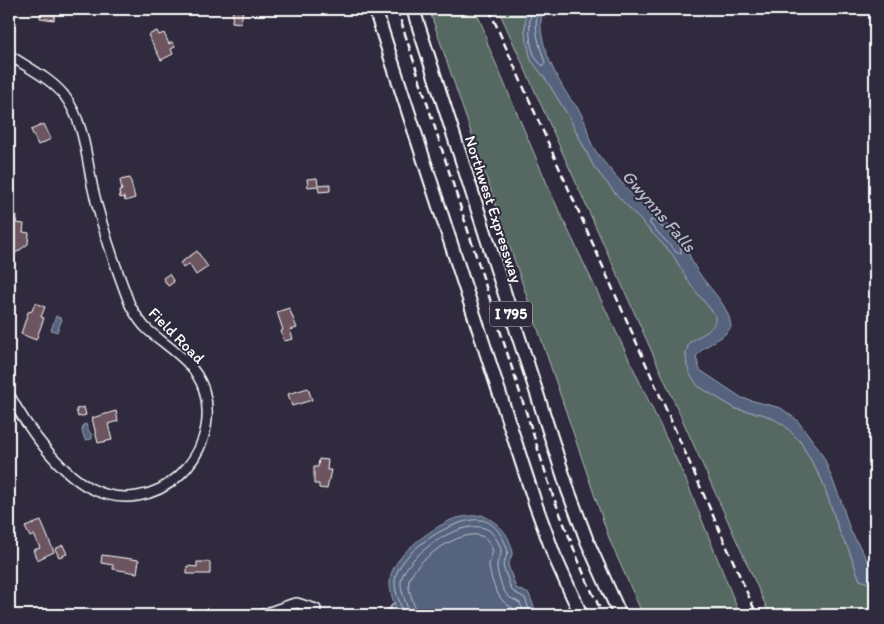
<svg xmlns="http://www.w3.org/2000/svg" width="884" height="624" font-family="Itim,sans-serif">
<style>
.green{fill:#556962;stroke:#aab4b0}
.water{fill:#55647f;stroke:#99a2b2}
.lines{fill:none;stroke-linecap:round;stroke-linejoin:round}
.shore{stroke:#bbc1cc;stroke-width:1}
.stream{stroke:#99a2b2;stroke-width:2.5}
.building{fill:#6d5560;stroke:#fff}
.minor-casing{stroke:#fff;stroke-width:12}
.highway-casing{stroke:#fff;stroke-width:16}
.minor{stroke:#2f2a3d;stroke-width:9}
.highway{stroke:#2f2a3d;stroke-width:12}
.rail{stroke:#fff;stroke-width:2.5;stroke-dasharray:8 4;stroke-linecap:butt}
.labels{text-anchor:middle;stroke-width:4;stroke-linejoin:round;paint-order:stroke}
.shield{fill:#2f2a3d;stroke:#c1bfc5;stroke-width:1}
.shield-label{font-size:15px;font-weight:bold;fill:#fff}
.street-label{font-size:16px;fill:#fff;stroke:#2f2a3d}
.water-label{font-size:18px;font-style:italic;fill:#b2b9c5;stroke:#2f2a3d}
</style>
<rect width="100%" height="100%" fill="#2f2a3d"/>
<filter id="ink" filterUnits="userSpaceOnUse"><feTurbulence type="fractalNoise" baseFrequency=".02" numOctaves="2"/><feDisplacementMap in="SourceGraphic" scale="10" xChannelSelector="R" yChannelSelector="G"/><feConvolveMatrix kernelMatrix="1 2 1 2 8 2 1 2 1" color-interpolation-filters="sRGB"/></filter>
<g filter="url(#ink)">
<!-- green -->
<g class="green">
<polygon points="429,9 475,9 484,30 488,45 554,200 686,480 740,615 643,615 610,541"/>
<polygon points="498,9 526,9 525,32 531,60 545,78 569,117 594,167 616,194 673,255 690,284 715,315 716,321 712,329 696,338 689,343 686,353 687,366 698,386 736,409 762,414 772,418 784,425 800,441 822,480 841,536 848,548 860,580 875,585 875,615 770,615"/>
</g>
<!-- water -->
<g class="water">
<path d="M526,9h18c-12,24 13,71 27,91 3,4 7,7 9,12 6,9 7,18 10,28 5,13 16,24 24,34 10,11 20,24 31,33 9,9 21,15 30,24 12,11 14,29 24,42 12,18 30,32 32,54 -8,14 -27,16 -35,30l4,13 42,28 39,10 16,12 20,26 7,12 17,43 9,29 18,31 7,7v17l-15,-5 -12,-32 -7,-12 -19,-56 -22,-39 -16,-16 -12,-7 -10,-4 -26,-5 -38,-23 -7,-10 -4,-10 -1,-13 3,-10c11,-9 28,-12 26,-28l-25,-31 -17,-29 -57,-61 -22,-27 -25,-50 -24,-39 -14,-18 -6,-28z"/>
<polygon points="56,316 62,319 57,332 51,330"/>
<polygon points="86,424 88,430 92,435 92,439 85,440 82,431 83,425"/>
<path d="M482,515c18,9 26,17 31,37l-5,13 8,23 13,6 8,21h-139c-3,-10 -9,-23 -8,-34 1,-25 41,-52 61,-61 9,-4 22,-4 31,-5z"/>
</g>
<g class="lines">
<!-- shore -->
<g class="shore">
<path d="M531,9c-2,17 -4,45 12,57l2,-3c-6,-19 -12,-35 -7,-54"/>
<path d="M653,220c10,9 29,18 28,33h-4l-27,-29v-3z"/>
<path d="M403,615c-1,-11 -9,-22 -8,-34 1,-28 60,-65 86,-61 15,2 23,19 27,31l-5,15 8,23 3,3 11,6 6,17"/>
<path d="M409,615c-1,-11 -9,-22 -8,-34 3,-25 66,-68 89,-50 4,4 11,14 11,20 1,5 -4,9 -4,15 0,7 5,23 10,29 3,4 9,5 13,8l5,12"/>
<path d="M416,615c0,-11 -9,-23 -7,-34 4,-20 53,-53 72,-45 7,2 9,9 12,15 -1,4 -4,9 -4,15 1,10 7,29 15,36 6,6 9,3 13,13"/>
</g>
<!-- stream -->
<polyline class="stream" points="385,615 394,603"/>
</g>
<!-- building -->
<g class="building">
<polygon points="41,9 55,9 54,20 40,18"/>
<polygon points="233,9 243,9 241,23 232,22"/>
<polygon points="157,31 159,35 164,33 169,44 172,42 175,47 171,49 173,54 161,60 148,35"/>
<polygon points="44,124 51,139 38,145 31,130"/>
<polygon points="130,178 135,198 125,201 124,197 120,198 119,191 122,190 120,180"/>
<polygon points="317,178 318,185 330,184 330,191 319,192 318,186 308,187 307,179"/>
<polygon points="9,214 17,215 16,223 24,224 23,232 29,233 28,244 13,255 9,250 12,225 9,225"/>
<polygon points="197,251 208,267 196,275 189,264 183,268 180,263"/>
<polygon points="169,274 174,282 168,286 163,278"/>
<polygon points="35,303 45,307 41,317 44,318 36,340 21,334 28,312 32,311"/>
<polygon points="289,308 297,328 290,330 293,339 284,341 281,331 283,330 277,312"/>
<polygon points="308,388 312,400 292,406 288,394"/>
<polygon points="84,407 86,415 78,417 76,409"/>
<polygon points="116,411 118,421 108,424 112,440 98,443 92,418"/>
<polygon points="319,459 328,460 327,470 331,470 327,489 319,488 319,484 314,484 314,467 318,467"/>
<polygon points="41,521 54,552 37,560 33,550 40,548 34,535 30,537 25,527"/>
<polygon points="63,545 67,554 59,557 55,549"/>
<polygon points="102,555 139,560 137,573 113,569 113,565 101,563"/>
<polygon points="197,562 210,562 210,574 187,574 187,566 197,567"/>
</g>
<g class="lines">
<defs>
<g id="minor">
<path d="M9,55c18,12 41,23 55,40 21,28 22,62 29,94 9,39 23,79 37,116 5,9 10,18 18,25 21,18 47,32 56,60 19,67 -50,131 -114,98 -32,-17 -64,-62 -81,-94"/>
<polyline points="261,615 292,604 297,603 316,609"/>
</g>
<g id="highway">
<polyline points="375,9 535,503 554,555 581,615"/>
<polyline points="413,9 568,490 587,541 620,615"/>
</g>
</defs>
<!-- minor casing -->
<use href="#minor" class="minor-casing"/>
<!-- highway casing -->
<use href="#highway" class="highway-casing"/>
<!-- minor -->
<use href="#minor" class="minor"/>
<!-- highway -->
<use href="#highway" class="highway"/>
<!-- rail -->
<g class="rail">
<polyline points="397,9 553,496 585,577 603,615"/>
<polyline points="489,9 757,615"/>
</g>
</g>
</g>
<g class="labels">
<!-- shield labels -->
<rect class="shield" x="490" y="301.5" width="42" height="25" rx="4"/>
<g class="shield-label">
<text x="511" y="319">I 795</text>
</g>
<!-- street labels -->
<g class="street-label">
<text transform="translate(494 209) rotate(72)" y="6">Northwest Expressway</text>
<text transform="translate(177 335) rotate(45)" y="6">Field Road</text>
</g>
<!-- water labels -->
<g class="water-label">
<text transform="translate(659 211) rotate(49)" y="6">Gwynns Falls</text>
</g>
</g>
<!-- margin -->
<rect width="884" height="624" fill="none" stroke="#2f2a3d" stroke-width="30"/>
<rect x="15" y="15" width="854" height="594" fill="none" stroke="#fff" stroke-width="2" filter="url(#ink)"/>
</svg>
